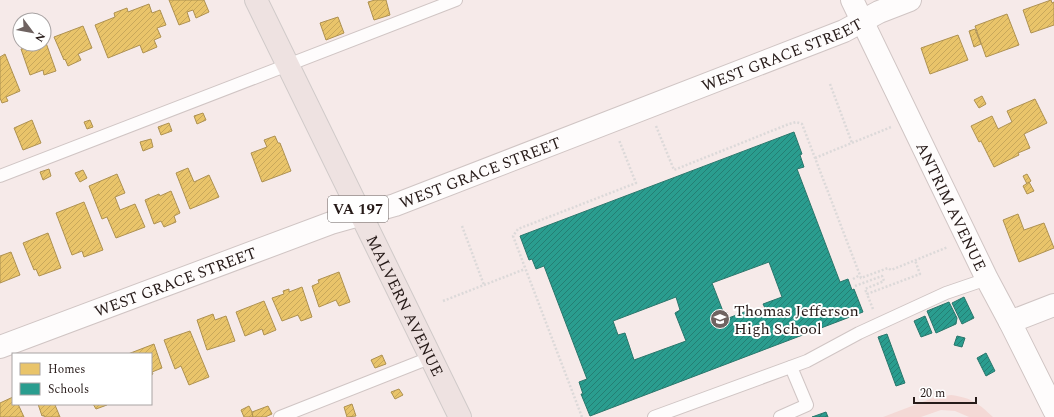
<svg xmlns="http://www.w3.org/2000/svg" width="1054" height="417" font-family="Spectral,serif">
<style>
.garden{fill:#f4d9d6}
.homes{fill:url(#homes-hatch);stroke:#ae9151}
.schools{fill:url(#schools-hatch);stroke:#29766b;fill-rule:evenodd}
.lines{fill:none;stroke-linecap:round;stroke-linejoin:round}
.service-casing{stroke:#d0c5c4;stroke-width:14}
.minor-casing{stroke:#d0c5c4;stroke-width:24}
.primary-casing{stroke:#d0cac9;stroke-width:24}
.path{stroke:#dcd9d9;stroke-width:2.5;stroke-dasharray:2 2;stroke-linecap:butt}
.service{stroke:#fefcfc;stroke-width:12}
.minor{stroke:#fefcfc;stroke-width:22}
.primary{stroke:#eee2e1;stroke-width:22}
.labels{text-anchor:middle;stroke-width:4;stroke-linejoin:round;paint-order:stroke}
.shield{fill:#fff;stroke:#675f5d;stroke-width:1}
.shield-label{font-size:15px;font-weight:bold;fill:#261a18}
.street-label{font-size:16px;fill:#261a18;stroke:#fff}
.poi-label{font-size:16px;fill:#261a18;stroke:#fff;text-anchor:start}
</style>
<defs>
<pattern id="homes-hatch" width="6" height="6" patternUnits="userSpaceOnUse"><rect width="6" height="6" fill="#e9c46a"/><path d="M-1 1l2-2M0 6l6-6M5 7l2-2" fill="none" stroke="#c8a85b"/></pattern>
<pattern id="schools-hatch" width="6" height="6" patternUnits="userSpaceOnUse"><rect width="6" height="6" fill="#2a9d8f"/><path d="M-1 1l2-2M0 6l6-6M5 7l2-2" fill="none" stroke="#247f74"/></pattern>
</defs>
<rect width="100%" height="100%" fill="#f6eae9"/>
<!-- garden -->
<path class="garden" d="M951,395c21,3 27,8 42,22h-24l-14,-6 -14,-1 -20,7h-38l50,-19z"/>
<!-- homes -->
<g class="homes">
<polygon points="169,0 204,0 209,12 196,18 193,10 187,12 190,21 179,25"/>
<polygon points="375,0 386,0 390,15 374,20 368,2"/>
<polygon points="1051,0 1052,3 1054,2 1054,25 1031,33 1023,10"/>
<polygon points="149,4 152,13 160,10 166,25 157,28 161,37 154,40 157,47 143,53 140,45 108,58 95,25 115,17 114,13 127,8 128,12"/>
<polygon points="1007,14 1019,45 986,57 975,26"/>
<polygon points="338,17 344,33 326,40 320,23"/>
<polygon points="83,26 92,48 78,54 81,60 68,66 65,59 64,60 54,37"/>
<polygon points="975,29 981,44 974,47 969,31"/>
<polygon points="958,35 968,60 930,74 921,48"/>
<polygon points="45,40 56,71 44,75 43,70 30,75 21,49 34,44 44,44"/>
<polygon points="5,54 20,91 6,97 8,101 2,103 0,98 0,57"/>
<polygon points="982,96 986,104 979,108 974,100"/>
<polygon points="1035,99 1047,123 1024,134 1030,148 1018,153 1019,155 994,167 981,141 979,142 971,126 992,116 998,129 1012,122 1007,111"/>
<polygon points="203,113 206,120 197,124 194,116"/>
<polygon points="32,120 41,143 23,150 14,128"/>
<polygon points="90,120 93,127 87,129 84,122"/>
<polygon points="169,123 172,131 161,135 158,127"/>
<polygon points="275,136 278,143 280,143 291,171 262,182 251,153 267,147 264,140"/>
<polygon points="151,139 153,147 143,151 140,142"/>
<polygon points="188,168 194,182 209,175 219,197 190,209 176,173"/>
<polygon points="49,169 51,176 43,180 40,172"/>
<polygon points="83,170 87,178 80,182 75,173"/>
<polygon points="117,174 125,193 115,197 120,210 135,204 145,227 116,238 107,217 102,219 89,186"/>
<polygon points="1027,174 1031,181 1027,184 1023,176"/>
<polygon points="1029,182 1034,191 1027,194 1023,186"/>
<polygon points="171,191 180,213 174,216 176,222 164,227 161,221 154,224 145,200 159,194 160,196"/>
<polygon points="84,202 103,250 84,257 82,251 72,255 56,213"/>
<polygon points="1018,214 1024,230 1044,223 1054,248 1019,262 1003,220"/>
<polygon points="48,233 61,268 39,276 36,269 34,270 23,243"/>
<polygon points="11,252 20,275 0,283 0,256"/>
<polygon points="339,272 350,302 339,306 336,300 319,307 312,286 319,283 318,280"/>
<polygon points="302,287 312,317 301,321 298,315 282,321 272,298 284,294 283,291 289,289 289,292"/>
<polygon points="264,301 276,330 264,335 262,329 245,336 236,312"/>
<polygon points="213,314 215,320 226,316 235,341 207,350 197,320"/>
<polygon points="190,331 209,377 189,385 181,366 175,369 164,340"/>
<polygon points="154,344 162,368 152,372 153,374 151,375 151,354 128,354"/>
<polygon points="382,355 386,364 375,368 371,360"/>
<polygon points="399,389 403,395 395,399 391,392"/>
<polygon points="13,397 13,404 18,404 24,417 0,417 0,403"/>
<polygon points="38,404 59,404 55,405 60,417 44,417 44,415 42,416"/>
<polygon points="93,404 107,404 107,405 96,409"/>
<polygon points="352,404 356,416 347,417 344,407"/>
<polygon points="249,406 252,412 253,417 244,417 241,410"/>
<polygon points="268,406 272,414 265,417 253,417 252,412"/>
</g>
<!-- schools -->
<g class="schools">
<path d="M794,132l8,22 -2,1 4,12 -7,2 43,113 8,-3 4,11 2,-1 9,23 -273,104 -9,-22h2l-4,-12 8,-3 -43,-113 -8,3 -4,-10 -3,1 -9,-24zM769,262l13,35 -19,7 3,6 -12,5 -2,-6 -26,10 -14,-36zM676,297l4,13 -5,3 11,28 -52,19 -9,-27 -7,2 -5,-14z"/>
<polygon points="964,297 974,318 962,324 952,303"/>
<polygon points="949,302 957,318 956,324 936,333 927,311"/>
<polygon points="925,316 932,333 921,337 914,321"/>
<polygon points="887,334 905,383 896,386 878,337"/>
<polygon points="957,336 965,338 962,347 954,345"/>
<polygon points="986,353 995,371 986,376 977,358"/>
<polygon points="826,412 828,417 812,417"/>
</g>
<g class="lines">
<defs>
<g id="service">
<polyline points="0,176 456,0"/>
<polyline points="280,417 432,357"/>
<polyline points="654,417 807,361 859,333 946,293 987,279"/>
<polyline points="780,417 807,405 791,367"/>
</g>
<g id="minor">
<path id="s1" d="M852,0l135,279 23,43 44,88"/>
<polyline points="1010,322 1054,305"/>
<path id="s2" d="M0,347l331,-124 64,-18 449,-174 35,-19 31,-12"/>
</g>
<g id="primary">
<path id="s3" d="M256,0l204,417"/>
</g>
</defs>
<!-- service casing -->
<use href="#service" class="service-casing"/>
<!-- minor casing -->
<use href="#minor" class="minor-casing"/>
<!-- primary casing -->
<use href="#primary" class="primary-casing"/>
<!-- path -->
<g class="path">
<polyline points="830,84 852,143"/>
<polyline points="656,126 674,170 789,124 796,122 802,124 861,278 888,268 891,270 948,247"/>
<polyline points="815,158 891,127"/>
<polyline points="462,226 484,285"/>
<polyline points="853,279 860,275"/>
<polyline points="855,286 882,276 884,281 865,289 867,294"/>
<polyline points="443,301 525,269"/>
<polyline points="873,309 867,294 920,274 915,260"/>
<polyline points="582,417 513,236 518,229 636,183 619,140"/>
</g>
<!-- service -->
<use href="#service" class="service"/>
<!-- minor -->
<use href="#minor" class="minor"/>
<!-- primary -->
<use href="#primary" class="primary"/>
</g>
<!-- icons -->
<defs>
<symbol id="school-disc" viewBox="-11 -11 22 22"><circle r="9.5" fill="#6f6361" stroke="#fff"/><path d="M0-5L7-2L0 1L-7-2ZM-4 1L0 2.5L4 1V4Q0 6-4 4Z" fill="#fff"/></symbol>
</defs>
<g fill-rule="evenodd">
<use href="#school-disc" x="709" y="308" width="22" height="22"/>
</g>
<g class="labels">
<!-- shield labels -->
<rect class="shield" x="328" y="196" width="60" height="26" rx="3"/>
<g class="shield-label">
<text x="358" y="214">VA 197</text>
</g>
<!-- street labels -->
<g class="street-label">
<text dy="6" stroke="none"><textPath href="#s2" startOffset="835">WEST GRACE STREET</textPath></text>
<text dy="6" stroke="none"><textPath href="#s2" startOffset="511">WEST GRACE STREET</textPath></text>
<text dy="6" stroke="none"><textPath href="#s1" startOffset="229">ANTRIM AVENUE</textPath></text>
<text dy="6" stroke="none"><textPath href="#s2" startOffset="187">WEST GRACE STREET</textPath></text>
<text dy="6" stroke="none"><textPath href="#s3" startOffset="340">MALVERN AVENUE</textPath></text>
</g>
<!-- poi labels -->
<g class="poi-label">
<text x="734" y="316">Thomas Jefferson<tspan x="734" dy="18">High School</tspan></text>
</g>
</g>
<!-- legend -->
<rect x="12" y="353" width="140" height="52" fill="#ffffff" stroke="#a8a3a3"/>
<rect x="20" y="363" width="20" height="12" fill="#e9c46a" stroke="#a8a3a3"/>
<text x="48" y="373" font-size="12" fill="#261a18">Homes</text>
<rect x="20" y="383" width="20" height="12" fill="#2a9d8f" stroke="#a8a3a3"/>
<text x="48" y="393" font-size="12" fill="#261a18">Schools</text>
<!-- north arrow -->
<g transform="translate(32 32) rotate(122)"><circle r="19" fill="#ffffff" stroke="#a8a3a3"/>
<path d="M0-3L7 15L0 10L-7 15Z" fill="#6f6361"/>
<text y="-6" font-size="11" font-weight="bold" text-anchor="middle" fill="#261a18">N</text>
</g>
<!-- scale -->
<path d="M914 397v6h62v-6" fill="none" stroke="#261a18" stroke-width="2"/>
<text x="920" y="397" font-size="12" fill="#261a18" stroke="#ffffff" stroke-width="3" paint-order="stroke">20 m</text>
</svg>
